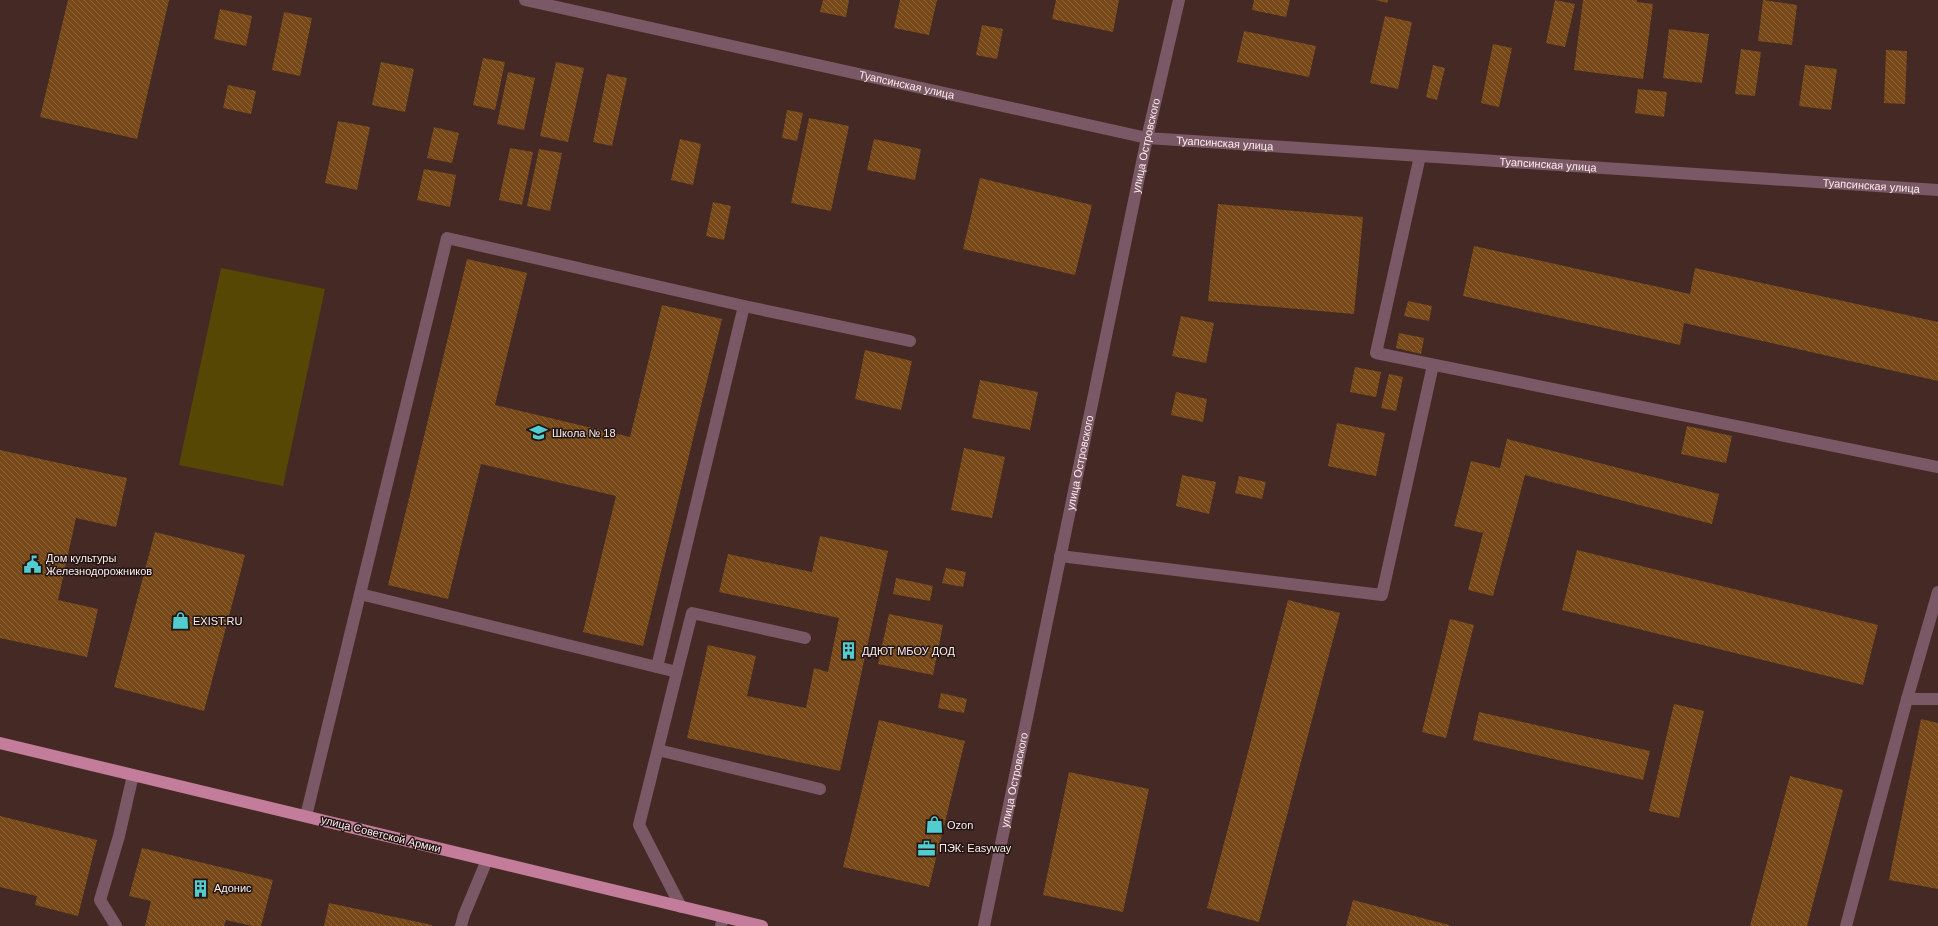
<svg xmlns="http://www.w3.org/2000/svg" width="1938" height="926" font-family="Helvetica,sans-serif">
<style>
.pitch{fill:#564804}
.building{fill:url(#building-back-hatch)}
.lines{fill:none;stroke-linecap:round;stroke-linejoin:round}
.minor{stroke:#7b5866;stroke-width:12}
.major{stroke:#c37c99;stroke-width:12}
.labels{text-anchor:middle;stroke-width:3;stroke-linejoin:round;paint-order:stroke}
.street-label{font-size:11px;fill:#fcedeb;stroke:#221514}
.poi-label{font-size:11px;fill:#fcedeb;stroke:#221514;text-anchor:start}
</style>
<defs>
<pattern id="building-back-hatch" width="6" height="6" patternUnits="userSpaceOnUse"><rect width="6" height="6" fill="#774818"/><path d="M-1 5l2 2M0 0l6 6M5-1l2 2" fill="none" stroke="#8b633a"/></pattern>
</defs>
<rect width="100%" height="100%" fill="#452925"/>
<!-- pitch -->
<polygon class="pitch" points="221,268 325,289 283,486 179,465"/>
<!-- building -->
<g class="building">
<polygon points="68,0 169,0 137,139 40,117"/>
<polygon points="823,0 849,0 846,17 820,12"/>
<polygon points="900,0 937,0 929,35 894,28"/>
<polygon points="1056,0 1119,0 1113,32 1052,19"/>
<polygon points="1254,0 1290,0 1286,17 1252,10"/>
<polygon points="1376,0 1388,0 1387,3"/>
<polygon points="1555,0 1575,4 1565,47 1546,43"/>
<polygon points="1583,0 1637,0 1637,2 1653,4 1643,79 1574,70"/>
<polygon points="1763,0 1797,5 1792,45 1758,41"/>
<polygon points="220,9 252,16 246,46 214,39"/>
<polygon points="284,12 312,18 300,76 272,70"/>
<polygon points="1385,16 1412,22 1398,89 1370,83"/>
<polygon points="982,25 1003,29 997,59 976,55"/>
<polygon points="1669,29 1709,34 1702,83 1663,78"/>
<polygon points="1244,31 1316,46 1309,77 1237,62"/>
<polygon points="1493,44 1512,48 1499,107 1481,103"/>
<polygon points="1741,49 1761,52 1755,96 1735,94"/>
<polygon points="1886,50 1907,51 1905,104 1884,103"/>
<polygon points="483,58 505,62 495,110 473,105"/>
<polygon points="381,62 414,69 405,112 372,105"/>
<polygon points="556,62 584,68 568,142 540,136"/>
<polygon points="1433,65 1445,68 1437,100 1426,97"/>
<polygon points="1805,65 1837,69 1831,110 1799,106"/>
<polygon points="508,72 535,78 524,130 497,124"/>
<polygon points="607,74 627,78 612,146 593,142"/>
<polygon points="228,85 256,91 251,114 223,108"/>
<polygon points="1638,89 1667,92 1664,117 1635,113"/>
<polygon points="787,110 803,113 797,141 782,138"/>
<polygon points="809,118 849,126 831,211 791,203"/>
<polygon points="338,121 370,127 357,190 325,183"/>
<polygon points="434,127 459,133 452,163 427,158"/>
<polygon points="680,139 701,144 693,185 671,180"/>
<polygon points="874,139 921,149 915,180 867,170"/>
<polygon points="510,148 533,152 522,205 499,200"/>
<polygon points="539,149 562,153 550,211 527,206"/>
<polygon points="424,169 456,175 450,207 417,200"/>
<polygon points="980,178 1092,205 1075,275 963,249"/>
<polygon points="713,202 731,206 724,240 706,236"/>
<polygon points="1218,204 1363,217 1354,314 1208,301"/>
<polygon points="1474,246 1690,294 1695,268 1938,322 1938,381 1684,323 1680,345 1463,296"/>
<polygon points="467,259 527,273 495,405 630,437 662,305 722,319 643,646 583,632 616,496 481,464 448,599 388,585"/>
<polygon points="1408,301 1432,306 1429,321 1404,316"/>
<polygon points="1181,316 1214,323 1206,363 1172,356"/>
<polygon points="1399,333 1424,338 1421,354 1396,348"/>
<polygon points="865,350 912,361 901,410 855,399"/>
<polygon points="1355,367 1381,372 1376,397 1350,392"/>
<polygon points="1389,374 1403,377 1396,411 1381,408"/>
<polygon points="980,380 1038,392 1030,430 972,418"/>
<polygon points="1176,392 1207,399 1203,422 1171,415"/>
<polygon points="1337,423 1385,433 1376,476 1328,466"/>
<polygon points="1687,426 1732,436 1726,463 1681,454"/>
<polygon points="1507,439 1719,494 1712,524 1525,475 1493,596 1468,590 1483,533 1454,526 1471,461 1500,468"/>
<polygon points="964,448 1005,457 992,518 951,510"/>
<polygon points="0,450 127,478 116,527 76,518 58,600 98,609 87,657 0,638"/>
<polygon points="1182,475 1216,482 1209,514 1176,506"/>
<polygon points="1239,476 1266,482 1262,499 1235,493"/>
<polygon points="155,532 245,555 204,711 114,687"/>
<polygon points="820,536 888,551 840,771 687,738 708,645 756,656 747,696 806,708 814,668 828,672 839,618 719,592 728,554 812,572"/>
<polygon points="1577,550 1878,625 1863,685 1562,610"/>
<polygon points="946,568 966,572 963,587 942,583"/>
<polygon points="896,578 933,586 930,601 893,594"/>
<polygon points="1288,600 1340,613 1259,922 1207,908"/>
<polygon points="889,614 943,625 933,675 878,664"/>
<polygon points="1450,619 1474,625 1446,738 1422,732"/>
<polygon points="941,693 967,699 964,713 938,708"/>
<polygon points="1674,704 1704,711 1679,818 1649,811"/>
<polygon points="1479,712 1650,751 1643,780 1473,740"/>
<polygon points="1921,719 1938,723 1938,889 1889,880"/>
<polygon points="879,720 965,741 929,887 843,867"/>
<polygon points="1069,772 1149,789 1123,912 1043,895"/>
<polygon points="1790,776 1843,790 1807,926 1750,926"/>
<polygon points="0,816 97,840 78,916 35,905 37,896 0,887"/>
<polygon points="142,848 273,880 261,926 252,926 226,920 224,926 145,926 151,901 129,896"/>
<polygon points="1353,900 1449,925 1449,926 1346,926"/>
<polygon points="329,903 432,925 432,926 324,926"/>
</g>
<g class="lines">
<!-- minor -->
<g class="minor">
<path id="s1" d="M525,0l622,138 791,52"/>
<polyline points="1420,156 1376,353 1938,467"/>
<polyline points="744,306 910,341"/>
<polyline points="1060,556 1382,595 1433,365"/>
<polyline points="1938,592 1907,699 1938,699"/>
<polyline points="360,594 447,238 744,306 657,667"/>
<polyline points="677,672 692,613 805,638"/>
<polyline points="658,750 820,789"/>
<polyline points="306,816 360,594 677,672 639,825 681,907"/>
<polyline points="116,926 100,900 119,836 133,775"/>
<polyline points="461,926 464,915 487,860"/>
<polyline points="721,926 723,917"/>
<path id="s2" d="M984,926l163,-788 32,-138"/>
<polyline points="1846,926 1907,699"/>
</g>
<!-- major -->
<polyline class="major" points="0,743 762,926"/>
</g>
<!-- icons -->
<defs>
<symbol id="school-bare" viewBox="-9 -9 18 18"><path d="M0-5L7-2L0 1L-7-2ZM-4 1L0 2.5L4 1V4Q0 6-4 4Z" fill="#52cdcf" stroke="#221514" stroke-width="2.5" paint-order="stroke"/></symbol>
<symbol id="civic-bare" viewBox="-9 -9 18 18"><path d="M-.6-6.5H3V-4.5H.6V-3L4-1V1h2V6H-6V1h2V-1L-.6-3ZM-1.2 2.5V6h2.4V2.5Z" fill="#52cdcf" stroke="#221514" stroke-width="2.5" paint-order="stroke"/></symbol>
<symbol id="shop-bare" viewBox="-9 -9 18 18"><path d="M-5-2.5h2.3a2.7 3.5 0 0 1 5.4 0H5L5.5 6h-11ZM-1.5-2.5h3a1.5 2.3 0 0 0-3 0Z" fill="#52cdcf" stroke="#221514" stroke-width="2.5" paint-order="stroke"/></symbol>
<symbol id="building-bare" viewBox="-9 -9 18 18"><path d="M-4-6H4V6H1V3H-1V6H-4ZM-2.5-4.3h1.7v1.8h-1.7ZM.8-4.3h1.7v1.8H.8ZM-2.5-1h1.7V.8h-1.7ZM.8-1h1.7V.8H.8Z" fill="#52cdcf" stroke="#221514" stroke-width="2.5" paint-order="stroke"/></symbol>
<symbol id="office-bare" viewBox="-9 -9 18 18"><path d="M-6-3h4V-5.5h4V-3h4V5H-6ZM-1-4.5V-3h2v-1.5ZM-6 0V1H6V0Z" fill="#52cdcf" stroke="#221514" stroke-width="2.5" paint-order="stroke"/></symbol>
</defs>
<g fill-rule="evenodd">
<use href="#school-bare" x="526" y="420" width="25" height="25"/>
<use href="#civic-bare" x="20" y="552" width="25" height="25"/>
<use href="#shop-bare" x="168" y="608" width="25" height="25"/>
<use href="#building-bare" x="836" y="638" width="25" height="25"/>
<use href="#shop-bare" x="922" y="812" width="25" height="25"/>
<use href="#office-bare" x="914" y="836" width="25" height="25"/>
<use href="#building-bare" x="188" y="876" width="25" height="25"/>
</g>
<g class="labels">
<!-- street labels -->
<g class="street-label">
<text dy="4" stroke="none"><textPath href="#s1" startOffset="391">Туапсинская улица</textPath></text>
<text dy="4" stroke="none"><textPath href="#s1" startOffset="715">Туапсинская улица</textPath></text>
<text dy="4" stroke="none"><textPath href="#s2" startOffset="797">улица Островского</textPath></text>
<text dy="4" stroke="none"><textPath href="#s1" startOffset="1039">Туапсинская улица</textPath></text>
<text dy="4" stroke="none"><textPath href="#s1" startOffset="1363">Туапсинская улица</textPath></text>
<text dy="4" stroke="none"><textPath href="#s2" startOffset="473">улица Островского</textPath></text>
<text dy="4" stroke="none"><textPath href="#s2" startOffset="149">улица Островского</textPath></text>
<text transform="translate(381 834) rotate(14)" y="4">улица Советской Армии</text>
</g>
<!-- poi labels -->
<g class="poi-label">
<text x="552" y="437">Школа № 18</text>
<text x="46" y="562">Дом культуры<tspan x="46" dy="13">Железнодорожников</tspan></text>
<text x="193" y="625">EXIST.RU</text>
<text x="862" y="655">ДДЮТ МБОУ ДОД</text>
<text x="947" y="829">Ozon</text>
<text x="939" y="852">ПЭК: Easyway</text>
<text x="214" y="892">Адонис</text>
</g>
</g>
</svg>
